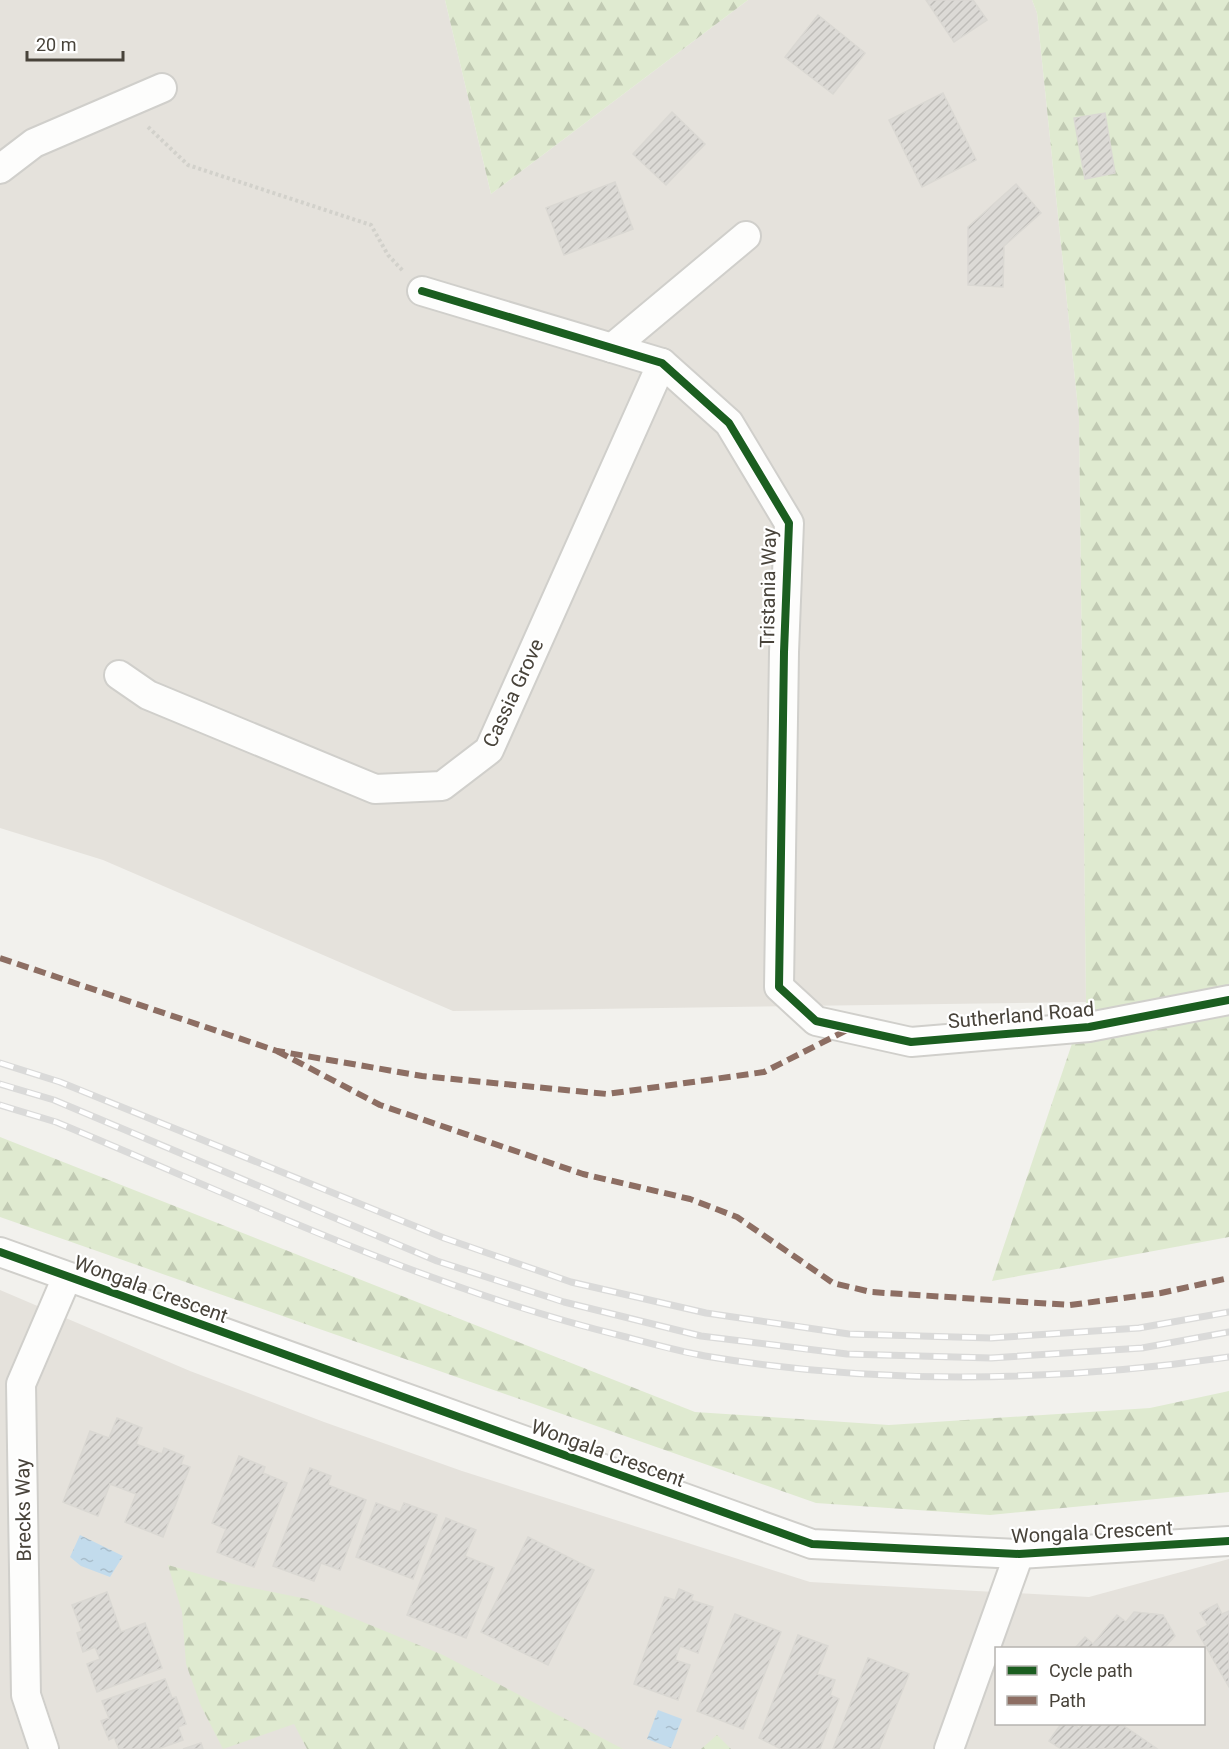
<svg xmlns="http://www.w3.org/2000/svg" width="1229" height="1749" font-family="Roboto,sans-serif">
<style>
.residential{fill:#e5e2dc;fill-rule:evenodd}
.forest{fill:url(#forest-firs)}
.water{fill:url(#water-ripples)}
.building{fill:url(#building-hatch);stroke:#dad8d3;stroke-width:1.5}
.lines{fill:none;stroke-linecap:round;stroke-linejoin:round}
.street-casing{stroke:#d0cfcb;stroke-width:32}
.path{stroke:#d2d1cb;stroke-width:4;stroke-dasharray:3 3;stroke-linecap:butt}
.street{stroke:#fdfdfc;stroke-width:28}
.rail-casing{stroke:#dadad9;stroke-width:7}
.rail{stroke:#fff;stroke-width:4.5;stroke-dasharray:14;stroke-linecap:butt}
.quiet{stroke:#8d6e63;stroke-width:6;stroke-dasharray:12 6;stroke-linecap:butt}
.cycleway-casing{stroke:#fff;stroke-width:11}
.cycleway{stroke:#1b5e20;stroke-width:8}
.labels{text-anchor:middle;stroke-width:4.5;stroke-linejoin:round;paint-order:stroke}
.street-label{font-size:20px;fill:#48433a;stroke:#fff}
</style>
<defs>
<pattern id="forest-firs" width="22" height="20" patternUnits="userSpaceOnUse" patternTransform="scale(1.5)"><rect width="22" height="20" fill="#dfead0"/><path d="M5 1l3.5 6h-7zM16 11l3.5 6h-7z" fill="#c1cab3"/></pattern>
<pattern id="water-ripples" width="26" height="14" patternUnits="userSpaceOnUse" patternTransform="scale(1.5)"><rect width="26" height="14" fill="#c2dbec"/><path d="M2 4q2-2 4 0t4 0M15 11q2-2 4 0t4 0" fill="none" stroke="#a8bdcb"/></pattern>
<pattern id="building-hatch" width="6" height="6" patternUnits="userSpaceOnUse" patternTransform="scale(1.5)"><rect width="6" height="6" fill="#dcdad6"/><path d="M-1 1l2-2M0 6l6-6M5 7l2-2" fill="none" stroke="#bebcb8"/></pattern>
</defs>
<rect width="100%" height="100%" fill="#f2f1ed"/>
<!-- residential -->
<g class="residential">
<polygon points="0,0 445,0 491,194 748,0 1032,0 1037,13 1079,418 1086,1002 453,1011 103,860 0,828"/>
<path d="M0,1290l190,81 134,51 138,49 348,111 279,15 140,-38v190h-1229zM996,1648h208v76h-208z"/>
</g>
<!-- forest -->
<g class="forest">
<polygon points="445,0 748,0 491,194"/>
<polygon points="1032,0 1229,0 1229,1237 992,1281 1086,1002 1079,418 1037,13"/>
<polygon points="0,1137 695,1412 889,1425 1150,1408 1229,1391 1229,1492 990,1515 816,1503 0,1217"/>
<polygon points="168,1565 233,1584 307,1599 443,1655 623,1749 307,1749 294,1724 223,1749 201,1706 186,1664 182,1612"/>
<polygon points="717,1735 731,1749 701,1749"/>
</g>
<!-- water -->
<g class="water">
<polygon points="80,1535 123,1556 110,1577 81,1566 70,1557"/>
<polygon points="658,1710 682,1719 671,1748 647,1739"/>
</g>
<!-- building -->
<g class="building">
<polygon points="926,0 973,0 987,20 954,42"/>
<polygon points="818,15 865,53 833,94 785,57"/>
<polygon points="943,93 976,160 922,187 889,120"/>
<polygon points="672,112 705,144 666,185 633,154"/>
<polygon points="1105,113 1115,173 1085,179 1074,118"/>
<polygon points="615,182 633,229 564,255 546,208"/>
<polygon points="1016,184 1041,213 1004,246 1003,287 968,285 968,227"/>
<polygon points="117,1418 142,1428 136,1444 162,1454 164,1448 184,1456 181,1464 190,1467 163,1537 125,1522 136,1494 110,1484 98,1516 63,1502 90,1431 109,1438"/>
<polygon points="239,1456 265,1467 263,1473 287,1483 254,1567 217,1552 226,1529 212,1523"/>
<polygon points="310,1468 331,1476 328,1485 366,1500 340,1570 321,1563 314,1581 273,1566"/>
<polygon points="376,1503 400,1512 404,1503 437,1515 413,1579 356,1557"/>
<polygon points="446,1518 476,1530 465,1556 494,1568 466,1638 407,1615"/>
<polygon points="528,1537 594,1570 548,1665 481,1632"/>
<polygon points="679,1589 693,1595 691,1600 713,1607 698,1653 680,1646 675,1660 690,1665 678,1700 634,1684 665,1597 675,1600"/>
<polygon points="107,1592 121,1632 145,1623 162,1668 97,1692 87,1664 100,1659 95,1647 83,1652 77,1633 82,1631 72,1605"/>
<polygon points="1217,1604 1222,1614 1229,1611 1229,1687 1197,1631 1208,1625 1200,1613"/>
<polygon points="1134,1612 1163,1615 1175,1636 1164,1648 1075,1648 1085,1637 1093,1644 1117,1615 1126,1622"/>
<polygon points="735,1614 781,1632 743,1729 697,1711"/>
<polygon points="798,1635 828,1646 817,1674 835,1680 830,1695 839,1699 820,1749 781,1749 759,1738"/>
<polygon points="868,1658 909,1674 879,1749 833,1749"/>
<polygon points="165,1679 172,1698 176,1697 186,1724 178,1727 183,1740 158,1749 119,1749 114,1737 109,1740 101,1721 109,1718 102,1701"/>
<polygon points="1061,1724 1072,1724 1079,1728 1082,1724 1121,1724 1156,1748 1061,1749 1049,1741"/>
<polygon points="201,1743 203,1749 183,1749"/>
</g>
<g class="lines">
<defs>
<g id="street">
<polyline points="0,169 34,143 162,88"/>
<polyline points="422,291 662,363 729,423 789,523 784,652 779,987 816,1021 911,1042 1089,1027 1229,1000"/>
<polyline points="612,348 746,236"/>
<polyline points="119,675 148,695 375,789 442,786 489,750 662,363"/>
<polyline points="0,1252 812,1544 1019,1554 1229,1541"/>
<polyline points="44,1749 26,1695 21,1384 67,1277"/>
<polyline points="949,1749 1019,1554"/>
</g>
</defs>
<!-- street casing -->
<use href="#street" class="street-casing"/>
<!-- path -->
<polyline class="path" points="148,127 188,165 371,225 388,255 403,271"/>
<!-- street -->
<use href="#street" class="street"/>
<defs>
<g id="rail">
<polyline points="0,1063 60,1082 444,1238 571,1282 706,1313 849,1334 991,1338 1139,1328 1229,1312"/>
<polyline points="0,1084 54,1100 437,1261 564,1302 701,1336 847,1354 991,1358 1142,1348 1229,1332"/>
<path d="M0,1105l56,17c185,77 370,166 566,214 27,7 55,15 83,20 172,29 352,26 524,1"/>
</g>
</defs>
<!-- rail casing -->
<use href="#rail" class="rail-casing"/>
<!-- rail -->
<use href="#rail" class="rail"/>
<!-- quiet -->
<g class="quiet">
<polyline points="0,958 277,1051 422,1076 607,1094 764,1072 849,1029"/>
<polyline points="277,1051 380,1105 583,1174 690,1199 737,1217 833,1283 871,1292 1070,1305 1161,1293 1229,1278"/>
</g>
<defs>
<g id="cycleway">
<polyline points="422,291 662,363 729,423 789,523 784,652 779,987 816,1021 911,1042 1089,1027 1229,1000"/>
<polyline points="0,1252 812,1544 1019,1554 1229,1541"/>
</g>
</defs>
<!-- cycleway casing -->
<use href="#cycleway" class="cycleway-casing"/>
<!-- cycleway -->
<use href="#cycleway" class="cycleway"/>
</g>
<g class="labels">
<!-- street labels -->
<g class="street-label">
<text transform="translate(768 588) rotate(-89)" y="7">Tristania Way</text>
<text transform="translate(513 693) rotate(-65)" y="7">Cassia Grove</text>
<text transform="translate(1021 1015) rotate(-5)" y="7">Sutherland Road</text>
<text transform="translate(151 1289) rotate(20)" y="7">Wongala Crescent</text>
<text transform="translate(608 1453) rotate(20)" y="7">Wongala Crescent</text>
<text transform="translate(23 1510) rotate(-91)" y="7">Brecks Way</text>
<text transform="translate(1092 1532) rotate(-3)" y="7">Wongala Crescent</text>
</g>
</g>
<!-- legend -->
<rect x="995" y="1647" width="210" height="78" fill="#ffffff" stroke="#b6b4b0" stroke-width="1.5"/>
<rect x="1007" y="1666" width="30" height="9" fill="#1b5e20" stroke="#b6b4b0" stroke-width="1.5"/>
<text x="1049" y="1677" font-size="18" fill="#48433a">Cycle path</text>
<rect x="1007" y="1696" width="30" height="9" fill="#8d6e63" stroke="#b6b4b0" stroke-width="1.5"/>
<text x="1049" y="1707" font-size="18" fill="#48433a">Path</text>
<!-- scale -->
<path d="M27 51v9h96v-9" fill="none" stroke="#48433a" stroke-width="3"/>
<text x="36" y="51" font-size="18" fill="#48433a" stroke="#ffffff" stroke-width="4.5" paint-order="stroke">20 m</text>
</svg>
